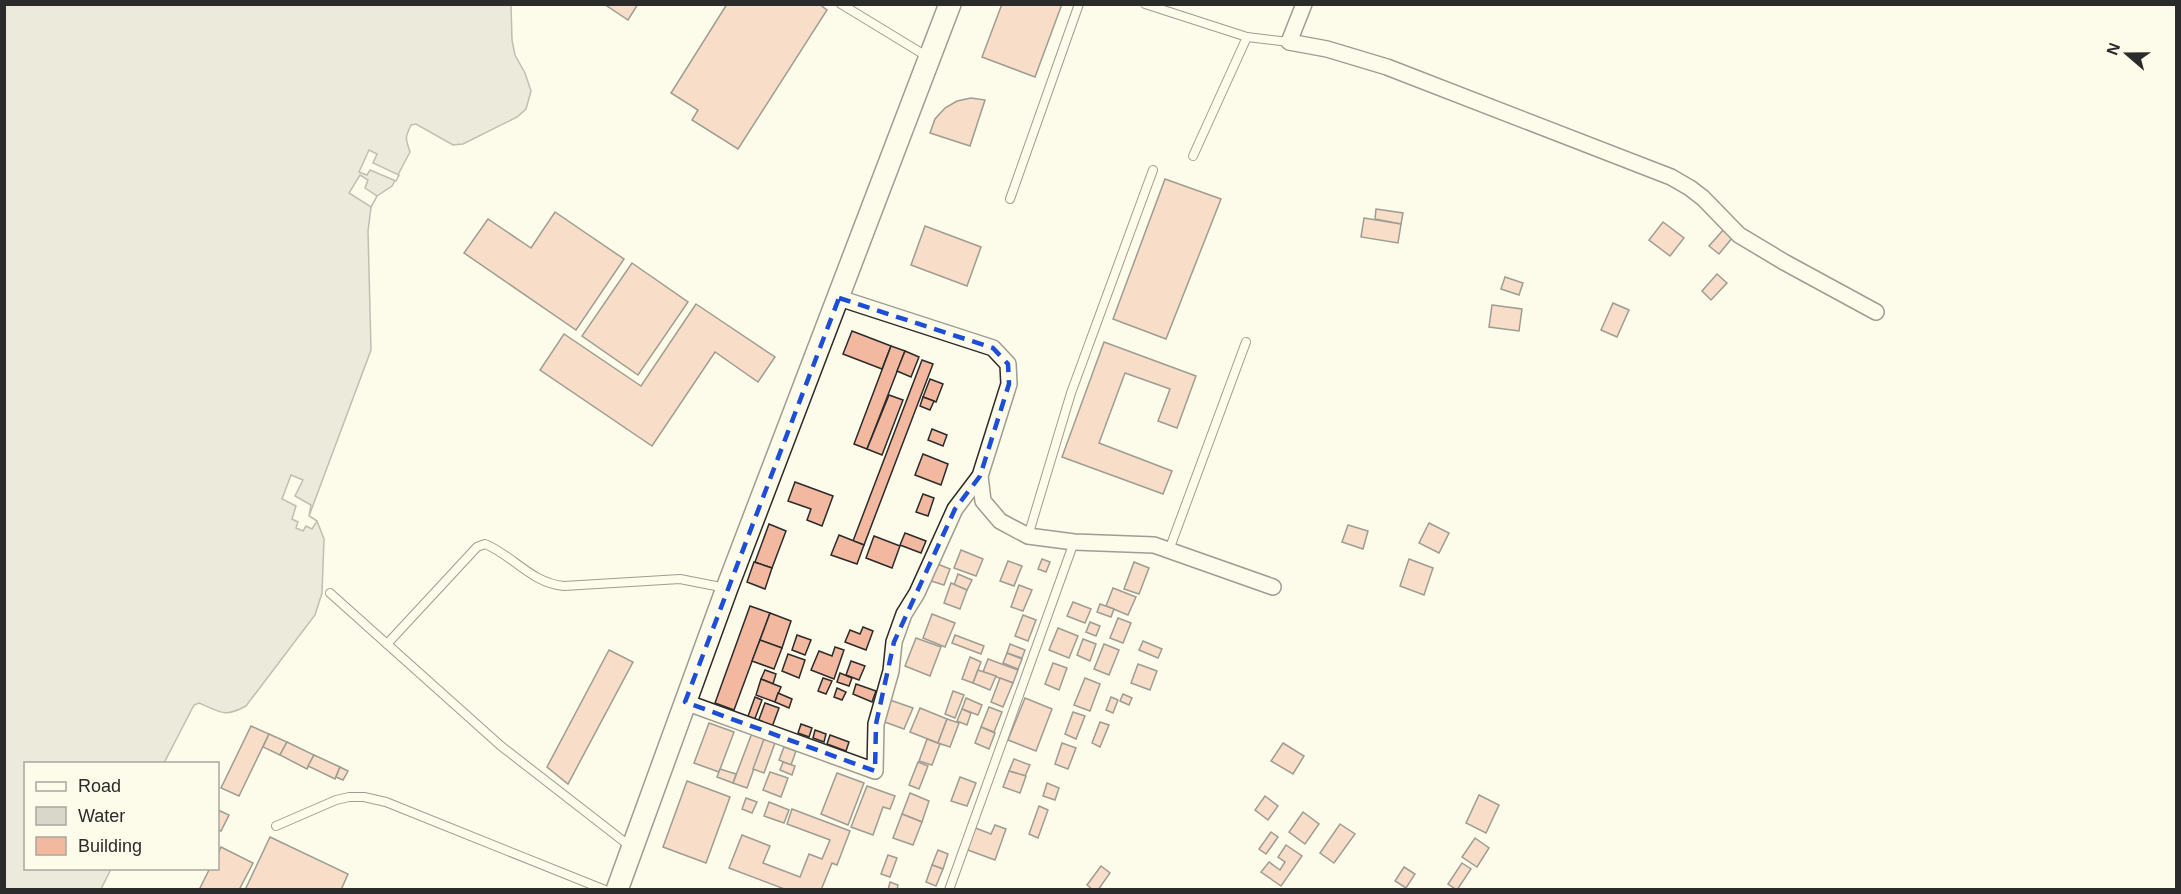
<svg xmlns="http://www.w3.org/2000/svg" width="2181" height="894" font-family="Helvetica,sans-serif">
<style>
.water{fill:#d8d7c9;stroke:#74746e;stroke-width:1.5}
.pier{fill:#fdfbea;stroke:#74746e;stroke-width:1.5}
.building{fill:#f2b8a0;stroke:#2b2b2b;stroke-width:1.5}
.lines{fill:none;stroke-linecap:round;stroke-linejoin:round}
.lane-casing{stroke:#2b2b2b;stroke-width:10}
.street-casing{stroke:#2b2b2b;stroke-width:18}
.secondary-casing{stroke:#2b2b2b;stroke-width:24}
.lane{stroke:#fdfbea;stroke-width:8}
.street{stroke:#fdfbea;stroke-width:15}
.secondary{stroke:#fdfbea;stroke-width:21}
.marked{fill:none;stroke:#1d4ed8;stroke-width:4.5;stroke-dasharray:12 8;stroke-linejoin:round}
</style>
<rect width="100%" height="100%" fill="#fdfbea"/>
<!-- water -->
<path class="water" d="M5,5h506l1,35 3,15 10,18 6,18 -5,18 -9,8 -54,27 -10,1 -37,-21 -5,1c-7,15 -5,13 -1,27l-18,34 -15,10 -6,11 -3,24 3,119 -62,166 8,5 7,18 -2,54 -7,22 -69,91c-22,12 -25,6 -47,-3l-5,2 -30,58 -138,1v104l85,1 -10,20 -96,1z"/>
<!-- pier -->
<g class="pier">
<polygon points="369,150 377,154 373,163 399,175 396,181 370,170 367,175 359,172"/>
<polygon points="360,175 368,180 365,188 377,196 371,207 349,193"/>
<polygon points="291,475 303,480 295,496 311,505 309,516 317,521 312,529 306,526 303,531 296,528 298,522 292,519 296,506 282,499"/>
</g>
<!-- building -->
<g class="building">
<polygon points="604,4 638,4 628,20"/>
<polygon points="727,4 819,4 827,10 738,149 692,120 698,110 671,93"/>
<polygon points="1002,4 1062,4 1035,77 982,57"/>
<polygon points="971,98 985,100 970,146 930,133 935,119 945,108 957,101"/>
<polygon points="1165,179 1221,199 1166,339 1113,319"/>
<polygon points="1376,209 1403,213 1401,224 1375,219"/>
<polygon points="555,212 624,259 576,330 464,253 488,219 531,248"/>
<polygon points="1364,218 1401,224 1398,243 1361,237"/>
<polygon points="1663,222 1684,238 1670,256 1649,240"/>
<polygon points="925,226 981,247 967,286 911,265"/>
<polygon points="1724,229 1733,237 1719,254 1709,246"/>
<polygon points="632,263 688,302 638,375 582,336"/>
<polygon points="1717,274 1727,283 1711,300 1702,291"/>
<polygon points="1505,277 1523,283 1519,295 1501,289"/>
<polygon points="1613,303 1629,310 1617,337 1601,330"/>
<polygon points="696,304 775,357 758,382 715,352 652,446 540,370 564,334 641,386"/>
<polygon points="1492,305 1522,309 1519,331 1489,327"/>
<polygon points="852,331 891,346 882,369 843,354"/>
<polygon points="1104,342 1196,376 1177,428 1158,421 1170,389 1125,373 1099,443 1172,471 1163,494 1062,457"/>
<polygon points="891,346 905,351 867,449 854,444"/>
<polygon points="905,351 919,357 911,377 897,371"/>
<polygon points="922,360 933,364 864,545 853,541"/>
<polygon points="930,379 943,384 936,402 923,397"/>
<polygon points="889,395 903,400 882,455 867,449"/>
<polygon points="923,397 934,401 930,410 920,406"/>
<polygon points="932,429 947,435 943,446 928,440"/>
<polygon points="923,454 948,464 941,485 915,475"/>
<polygon points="795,482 833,496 822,526 807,520 811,509 788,501"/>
<polygon points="923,494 934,498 928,516 916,512"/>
<polygon points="1429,523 1449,533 1439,553 1419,543"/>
<polygon points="769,524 786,531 772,568 755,562"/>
<polygon points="1348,525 1368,531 1363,549 1342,542"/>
<polygon points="905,533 926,541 921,553 900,545"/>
<polygon points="839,535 864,545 857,564 831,555"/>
<polygon points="874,536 900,546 892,568 866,558"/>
<polygon points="961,550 983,559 976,576 954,568"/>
<polygon points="1042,559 1050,562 1046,572 1038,569"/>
<polygon points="1409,559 1433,568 1424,595 1400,586"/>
<polygon points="1008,561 1022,566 1014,586 1000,581"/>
<polygon points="754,562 772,568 765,589 747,582"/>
<polygon points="1134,562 1149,568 1139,594 1124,589"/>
<polygon points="935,563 950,569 944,585 928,580"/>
<polygon points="958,574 972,580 967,590 954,585"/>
<polygon points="951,583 967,590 960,609 944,603"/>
<polygon points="1019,585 1032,590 1023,611 1011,607"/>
<polygon points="1113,588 1136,597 1128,615 1106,606"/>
<polygon points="1073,602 1091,609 1085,623 1067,616"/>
<polygon points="1100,604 1114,609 1111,617 1097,612"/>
<polygon points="750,606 770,613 734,710 715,703"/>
<polygon points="770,613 791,621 782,648 760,640"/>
<polygon points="932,614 955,623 945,647 923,638"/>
<polygon points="1023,615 1036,620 1028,641 1015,636"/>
<polygon points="1118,618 1131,623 1123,643 1110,638"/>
<polygon points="1090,622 1100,626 1096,636 1086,632"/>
<polygon points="863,627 873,631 866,650 845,642 850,630 860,634"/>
<polygon points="1058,628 1078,636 1069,658 1049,650"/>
<polygon points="797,635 811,640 805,655 792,650"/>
<polygon points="955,635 984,646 981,654 952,643"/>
<polygon points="916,638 941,647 930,676 905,666"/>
<polygon points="1083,639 1096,644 1090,661 1077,655"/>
<polygon points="760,640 782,648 774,669 752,661"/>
<polygon points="1143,641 1162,649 1158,658 1139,650"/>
<polygon points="1010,644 1025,650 1022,658 1007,653"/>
<polygon points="1104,644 1119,650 1109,675 1094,669"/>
<polygon points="835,647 844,650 834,679 811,670 819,651 832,656"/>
<polygon points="609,650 633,662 568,784 547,767"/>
<polygon points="1007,653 1022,659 1018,669 1003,663"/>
<polygon points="788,654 805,660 799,678 782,671"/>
<polygon points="970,657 981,662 973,683 962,679"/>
<polygon points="988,659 1018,670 1013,683 983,672"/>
<polygon points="851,661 865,666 859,680 846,675"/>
<polygon points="1053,663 1067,668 1059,690 1045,684"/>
<polygon points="1138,664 1157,671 1150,690 1131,683"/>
<polygon points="765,670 776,674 773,684 761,679"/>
<polygon points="978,670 996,676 990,690 973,683"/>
<polygon points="840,673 852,678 849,686 837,682"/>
<polygon points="823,678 832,681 826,694 818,691"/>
<polygon points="1000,678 1013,683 1003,707 991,702"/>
<polygon points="1085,678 1100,684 1090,711 1074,705"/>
<polygon points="761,679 781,687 775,702 756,695"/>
<polygon points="856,684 876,691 872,702 853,694"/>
<polygon points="837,688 846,692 842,700 834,697"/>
<polygon points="953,691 964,695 955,718 945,714"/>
<polygon points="778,693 792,699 789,708 775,702"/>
<polygon points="1123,694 1132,698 1129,705 1120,701"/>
<polygon points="755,697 762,700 754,721 747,719"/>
<polygon points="1111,697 1118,700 1113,713 1106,710"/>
<polygon points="966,698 982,705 978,715 962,709"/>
<polygon points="1025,698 1052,709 1036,751 1008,740"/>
<polygon points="890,700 913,708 904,729 882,721"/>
<polygon points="765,703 779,708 772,727 758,722"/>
<polygon points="989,707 1002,712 994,732 981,727"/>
<polygon points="920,708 947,719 938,743 910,732"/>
<polygon points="962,709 971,713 967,725 957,721"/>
<polygon points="1073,712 1085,716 1076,739 1065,734"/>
<polygon points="947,719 959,723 950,747 938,743"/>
<polygon points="1100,722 1109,725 1100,747 1092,743"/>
<polygon points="709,723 734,732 719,772 694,763"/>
<polygon points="801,724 812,728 809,737 798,733"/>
<polygon points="251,726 269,734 239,796 221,788"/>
<polygon points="981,727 995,733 989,749 975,743"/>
<polygon points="815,730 826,734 824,742 813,738"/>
<polygon points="752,733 765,738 747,788 733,783"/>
<polygon points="269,734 287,742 280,755 263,747"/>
<polygon points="830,735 849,742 846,751 827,744"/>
<polygon points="764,739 775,743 764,773 753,769"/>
<polygon points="927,739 940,744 932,765 919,761"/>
<polygon points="287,742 314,755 307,769 280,755"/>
<polygon points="1062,743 1076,748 1068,769 1055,764"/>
<polygon points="1283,743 1304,756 1293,774 1271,761"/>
<polygon points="784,747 796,751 791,765 779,760"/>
<polygon points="314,755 340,767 335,779 308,766"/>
<polygon points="1014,759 1030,765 1025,776 1009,771"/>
<polygon points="783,762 795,766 792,775 780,770"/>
<polygon points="918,762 928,766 919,789 909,785"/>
<polygon points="340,767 348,771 343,780 336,777"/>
<polygon points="720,769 736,774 733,783 717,777"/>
<polygon points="1009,771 1026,776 1020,793 1003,787"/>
<polygon points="770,772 788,778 781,797 763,790"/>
<polygon points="837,773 864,783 848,825 821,814"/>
<polygon points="960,777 976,783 967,806 951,801"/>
<polygon points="687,781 730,797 706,863 663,847"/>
<polygon points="1047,783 1059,788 1055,800 1043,796"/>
<polygon points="867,786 895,796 890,809 883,807 873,835 851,827"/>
<polygon points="910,793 929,801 922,822 902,814"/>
<polygon points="1479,795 1499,805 1486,833 1466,823"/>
<polygon points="1265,796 1278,806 1268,820 1255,810"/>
<polygon points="746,798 757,802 752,813 742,809"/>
<polygon points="769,802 789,810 784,823 764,816"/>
<polygon points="1039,806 1048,810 1038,838 1029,834"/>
<polygon points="792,809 850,831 837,865 832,863 821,890 787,890 729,868 742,835 770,846 763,863 800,877 809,854 822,859 830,840 787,824"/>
<polygon points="218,810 229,815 221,831 218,830"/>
<polygon points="1303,812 1319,824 1305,844 1289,832"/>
<polygon points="902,814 922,822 913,845 893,838"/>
<polygon points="1340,824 1355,834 1334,863 1320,853"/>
<polygon points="995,825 1006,829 995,860 965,849 973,827 991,834"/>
<polygon points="1271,832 1278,837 1266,854 1259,849"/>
<polygon points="270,837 348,874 341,890 245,890"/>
<polygon points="1475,838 1489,848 1477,867 1462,857"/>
<polygon points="1286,845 1302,856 1281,886 1261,872 1269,862 1280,870 1285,862 1278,857"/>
<polygon points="221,847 253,863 239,890 199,890 210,868 218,868 218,854"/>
<polygon points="938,850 948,854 943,869 932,865"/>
<polygon points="888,855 897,858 890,877 881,874"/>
<polygon points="1462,863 1471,869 1457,890 1448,884"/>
<polygon points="932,865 943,869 936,886 926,882"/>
<polygon points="1101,866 1110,873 1098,890 1093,890 1087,885"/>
<polygon points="1404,867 1415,874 1406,888 1395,881"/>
<polygon points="890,882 898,885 897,890 888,890"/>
</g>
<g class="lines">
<defs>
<g id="lane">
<polyline points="841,4 928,57"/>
<polyline points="1145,4 1247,37 1289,42"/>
<polyline points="1193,156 1247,37"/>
<polyline points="1010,199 1079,4"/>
<polyline points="1028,536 1071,393 1153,170"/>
<polyline points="1169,550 1246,342"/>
<polyline points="330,593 501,746 631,847"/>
<path d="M387,644l90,-97 8,-3c29,12 46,39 79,42l116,-7 46,9"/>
<polyline points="276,826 336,800 349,797 364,797 386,802 605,890"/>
<polyline points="949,890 1074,542"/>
</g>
<g id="street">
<polyline points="1304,4 1289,42 1327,49 1387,67 1671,177 1690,188 1703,198 1739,235 1784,262 1876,312"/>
<polyline points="839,298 993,348 1008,364 1009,384 980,476 983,501 1000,521 1028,536 1074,542 1154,545 1273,587"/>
<polyline points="685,702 875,771 876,724 891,671 894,642 904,614 917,593 955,509 980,476"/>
</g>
<polyline id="secondary" points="617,890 727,588 950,4"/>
</defs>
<!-- lane casing -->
<use href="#lane" class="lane-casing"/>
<!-- street casing -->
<use href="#street" class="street-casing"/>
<!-- secondary casing -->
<use href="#secondary" class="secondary-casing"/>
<!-- lane -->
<use href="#lane" class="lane"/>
<!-- street -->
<use href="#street" class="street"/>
<!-- secondary -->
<use href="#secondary" class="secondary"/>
</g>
<!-- marked area -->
<path d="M0 0H2181V894H0ZM839,298l154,50 15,16 1,20 -29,92 -25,33 -61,133 -18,82 -1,47 -190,-69z" fill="#fdfbea" fill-opacity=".55" fill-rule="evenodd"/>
<path class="marked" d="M839,298l154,50 15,16 1,20 -29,92 -25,33 -61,133 -18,82 -1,47 -190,-69z"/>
<!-- border -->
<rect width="2181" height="894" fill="none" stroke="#2b2b2b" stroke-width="12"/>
<!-- legend -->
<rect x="24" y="762" width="195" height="108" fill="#fdfbea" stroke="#a9a89e" stroke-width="1.5"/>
<rect x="36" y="782" width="30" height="9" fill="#fdfbea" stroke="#a9a89e" stroke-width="1.5"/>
<text x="78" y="792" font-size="18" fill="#2b2b2b">Road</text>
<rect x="36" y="807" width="30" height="18" fill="#d8d7c9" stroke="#a9a89e" stroke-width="1.5"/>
<text x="78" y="822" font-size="18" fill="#2b2b2b">Water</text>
<rect x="36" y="837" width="30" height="18" fill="#f2b8a0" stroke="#a9a89e" stroke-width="1.5"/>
<text x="78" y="852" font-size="18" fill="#2b2b2b">Building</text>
<!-- north arrow -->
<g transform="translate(2127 54) rotate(290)" stroke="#fdfbea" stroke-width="4.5" paint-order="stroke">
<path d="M0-4.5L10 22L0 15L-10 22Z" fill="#2b2b2b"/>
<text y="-9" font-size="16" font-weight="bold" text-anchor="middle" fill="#2b2b2b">N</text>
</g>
</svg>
